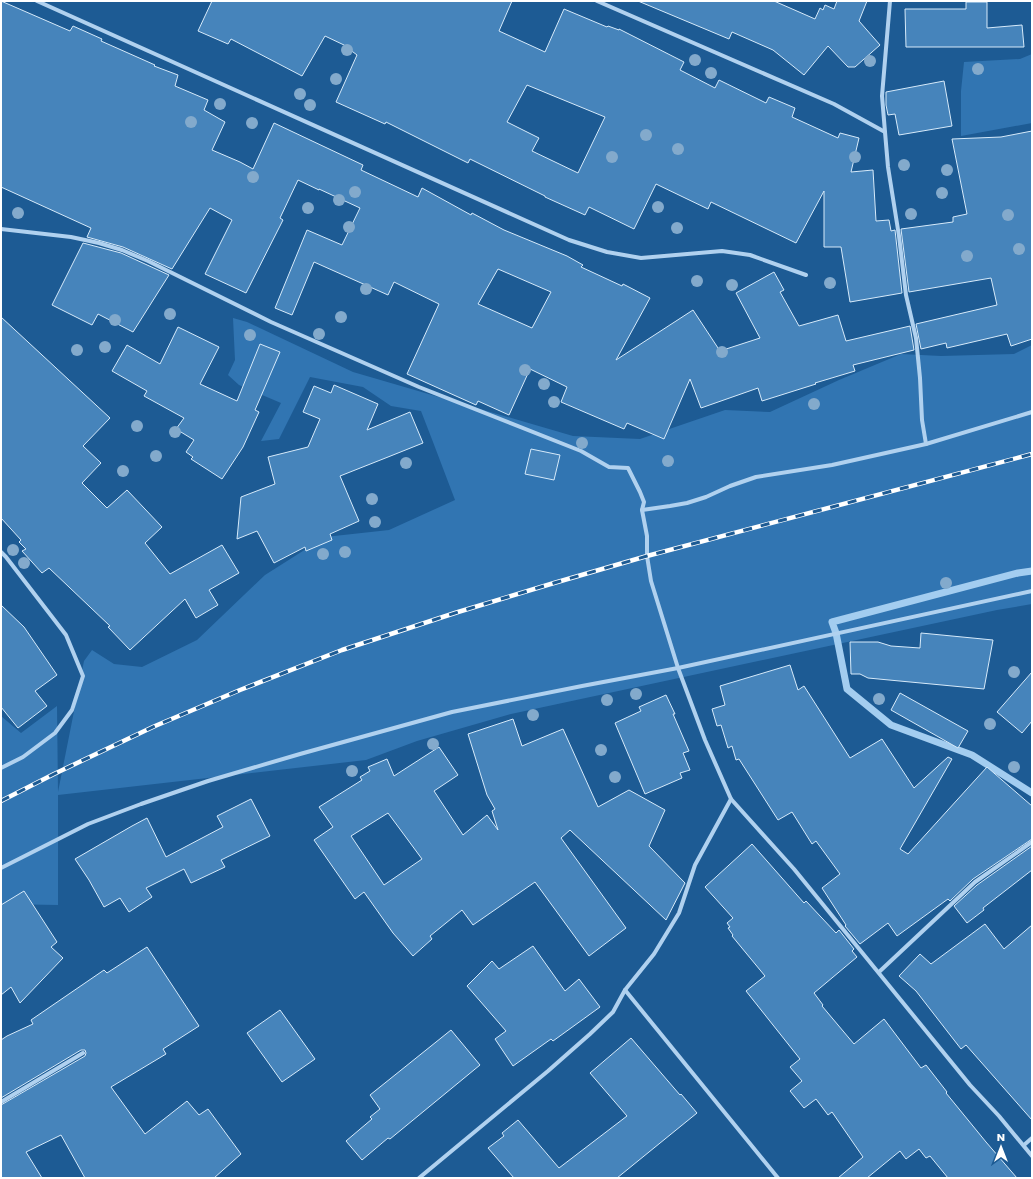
<svg xmlns="http://www.w3.org/2000/svg" width="1033" height="1179" font-family="Poppins,sans-serif">
<style>
.green{fill:#3175b2}
.lines{fill:none;stroke-linecap:round;stroke-linejoin:round}
.stream{stroke:#a3cdf0;stroke-width:7}
.building{fill:#4684bb;stroke:#d6eafa;fill-rule:evenodd}
.street{stroke:#b0d1ef;stroke-width:4}
.rail-casing{stroke:#fff;stroke-width:4.5}
.rail{stroke:#1d5b94;stroke-width:3;stroke-dasharray:9;stroke-linecap:butt}
.tree{fill:#83aacc}
</style>
<rect width="100%" height="100%" fill="#1d5b94"/>
<!-- green -->
<g class="green">
<polygon points="1032,54 1032,123 961,136 961,91 964,62 1020,59"/>
<polygon points="233,318 247,322 353,372 573,436 640,439 725,410 770,412 839,380 901,354 941,356 1014,354 1032,345 1032,604 997,610 511,714 417,741 366,760 58,795 58,905 1,904 1,716 21,733 57,706 58,792 84,661 92,650 114,664 142,667 197,640 265,575 325,537 389,530 455,500 433,442 421,411 391,406 363,387 310,377 279,439 261,441 281,403 239,385 228,375 235,360"/>
</g>
<g class="lines">
<!-- stream -->
<polyline class="stream" points="1032,571 1018,573 832,622 836,633 847,689 891,725 972,755 1032,793"/>
</g>
<!-- building -->
<g class="building">
<path d="M1,1l69,30 3,-5 29,13 -1,2 54,24 -1,1 24,9 -3,11 33,14 -4,10 21,12 -13,28 28,12 13,7 21,-46 89,42 -2,5 57,27 4,-9 49,27 1,-2 32,17 63,26 16,9 -2,2 41,19 1,-2 27,14 -34,62 77,-50 27,41 40,-13 -24,-45 38,-21 10,18 -4,2 19,34 39,-11 8,26 64,-15 4,24 -61,15 2,6 -40,12 1,1 -54,17 -4,-13 -57,20 -11,-29 -26,60 -37,-16 -3,6 -63,-27 6,-15 -37,-18 -21,46 -31,-14 -2,4 -69,-31 32,-70 -45,-22 -6,13 -74,-33 -22,53 -17,-7 32,-78 35,15 18,-37 -41,-19v1l-21,-10 -18,38 3,2 -37,73 -41,-19 27,-54 -22,-12 -38,61 -49,-22 -36,-10 4,-9 -90,-41zM498,269l53,23 -19,36 -54,-24z"/>
<path d="M212,1h300l-13,30 46,21 19,-43 43,18 1,-1 11,4v-1l65,33 -4,8 35,18 4,-8 47,23 3,-6 26,11 -3,9 46,21 2,-5 19,5 -8,34 22,-2 3,51 13,-1 2,11 4,-1 7,63 -52,9 -9,-55h-17v-56l-28,52 -85,-41 -3,7 -52,-25 -22,45 -45,-22 -4,8 -40,-18v-1l-75,-37 -2,4 -82,-41 -1,2 -49,-22 21,-47 -13,-10 -19,-9 -23,40 -71,-37 -3,5 -30,-13zM527,85l78,32 -27,56 -46,-22 7,-13 -32,-16z"/>
<polygon points="638,1 774,1 815,19 820,8 823,10 825,5 834,9 837,1 867,1 859,21 880,45 855,67 848,67 828,46 804,75 773,50 732,32 729,39"/>
<polygon points="966,2 987,2 987,28 1022,25 1024,47 906,47 905,9 966,9"/>
<polygon points="944,81 952,126 899,135 895,114 888,115 886,105 886,92"/>
<polygon points="1032,131 1032,339 1011,346 1007,334 947,348 946,343 921,349 916,324 997,305 991,278 909,292 901,229 953,222 953,217 967,214 952,139 1001,137"/>
<polygon points="83,243 121,253 169,275 133,332 98,314 92,325 52,305"/>
<polygon points="1,317 110,418 83,446 101,463 82,483 107,508 127,490 162,527 145,543 170,574 222,545 239,573 209,590 218,605 196,618 185,599 130,650 108,627 110,626 49,568 42,573 22,551 26,549 19,542 21,540 1,518"/>
<polygon points="178,327 219,347 200,384 237,401 260,344 280,352 255,410 259,412 243,447 222,479 191,459 193,457 186,452 194,440 176,429 184,418 144,396 147,391 112,371 127,345 160,364"/>
<polygon points="334,385 378,404 367,430 410,412 423,443 388,457 340,476 359,521 330,534 332,540 306,551 305,547 274,563 257,531 237,539 241,497 275,484 268,457 308,447 320,419 303,412 314,386 331,393"/>
<polygon points="531,449 560,455 554,480 525,474"/>
<polygon points="1,605 24,627 57,675 35,691 47,706 18,728 1,707"/>
<polygon points="921,633 993,640 984,689 868,678 860,674 851,674 850,642 878,642 891,646 920,648"/>
<polygon points="790,665 798,690 804,686 850,758 882,739 914,788 948,757 952,759 900,849 908,854 987,767 1032,806 1032,839 973,879 950,901 948,899 897,936 888,923 860,944 845,926 846,925 822,888 840,874 816,841 812,844 792,812 778,820 739,759 736,760 732,746 728,748 721,725 717,726 712,709 725,705 720,686"/>
<polygon points="1032,672 1032,721 1022,733 997,712"/>
<polygon points="900,693 968,731 958,748 891,710"/>
<polygon points="666,695 675,714 673,714 689,751 683,753 690,770 680,773 682,778 645,794 615,723 641,711 639,707"/>
<path d="M513,719l9,27 41,-17 35,78 31,-17 36,20 -16,36 36,37 -19,37 -96,-90 -9,8 65,90 -37,28 -54,-74 -62,43 -11,-15 -32,26 2,3 -19,17 -20,-23 -29,-41 -9,7 -41,-59 19,-13 -14,-20 43,-27 -2,-3 10,-6 -2,-4 19,-8 7,17 45,-29 19,28 -24,16 29,44 24,-20 11,15 -6,-19 3,-2 -8,-14 -19,-61zM388,813l34,46 -38,26 -33,-49z"/>
<polygon points="251,799 270,836 221,860 225,867 191,883 184,869 146,888 152,897 129,912 120,898 104,907 89,880 75,859 132,826 147,818 166,857 223,827 217,816"/>
<polygon points="752,844 804,903 806,901 836,933 839,930 854,949 852,951 857,957 814,993 823,1005 822,1006 854,1044 884,1019 921,1068 926,1065 947,1092 946,1093 986,1142 1017,1178 948,1178 930,1156 926,1158 919,1149 906,1159 900,1151 867,1178 838,1178 863,1157 832,1112 828,1115 816,1099 804,1108 790,1091 802,1081 790,1067 800,1059 746,991 765,976 732,936 733,935 728,928 730,927 727,923 733,918 705,887"/>
<polygon points="1032,846 1032,870 983,908 984,910 967,923 954,906 977,885"/>
<polygon points="24,891 57,942 51,947 63,958 20,1003 11,987 1,995 1,905"/>
<polygon points="985,924 1004,949 1032,925 1032,1120 966,1045 961,1049 916,991 899,976 920,954 931,964"/>
<polygon points="533,946 565,991 579,979 600,1007 553,1041 551,1039 513,1066 495,1039 506,1031 467,986 492,961 499,969"/>
<polygon points="147,947 199,1026 163,1049 166,1054 111,1087 145,1134 187,1101 199,1115 208,1109 241,1154 214,1178 85,1178 61,1135 26,1152 42,1178 1,1178 1,1105 85,1056 86,1053 85,1050 81,1050 1,1098 1,1040 7,1036 33,1024 31,1020 104,970 107,973"/>
<polygon points="280,1010 315,1059 282,1082 247,1033"/>
<polygon points="451,1030 480,1065 390,1139 388,1138 362,1160 346,1141 372,1119 370,1117 380,1109 370,1095"/>
<polygon points="631,1038 680,1095 681,1094 697,1113 617,1178 514,1178 488,1148 504,1136 502,1133 518,1120 559,1168 627,1116 590,1073"/>
</g>
<g class="lines">
<!-- street -->
<g class="street">
<polyline points="37,1 569,240 607,252 641,258 722,251 750,255 806,275"/>
<polyline points="597,1 834,104 885,132"/>
<polyline points="890,1 882,96 885,132 888,167 899,236 906,295 916,338 920,378 922,420 926,444"/>
<polyline points="1,229 71,237 99,243 122,250 148,261 271,322 419,387 581,451 609,467 628,468 640,492 644,502 642,510 647,536 647,556 651,581 678,668 705,740 731,799 794,869 970,1085 999,1116 1032,1156"/>
<polyline points="642,510 670,506 687,503 706,497 730,486 756,477 832,465 926,444 1032,412"/>
<polyline points="1,552 6,557 66,635 83,676 72,710 55,733 23,757 1,768"/>
<polyline points="1,868 88,824 141,804 208,781 300,754 452,712 582,686 678,668 1032,591"/>
<polyline points="879,972 975,882 1032,842"/>
<polyline points="625,990 778,1178"/>
<polyline points="1,1102 83,1053"/>
<polyline points="1024,1145 1032,1138"/>
<polyline points="419,1178 548,1071 590,1034 613,1012 625,990 654,954 679,913 695,865 731,799"/>
</g>
<defs>
<polyline id="rail" points="1,801 54,774 155,726 240,690 342,650 458,612 554,583 647,556 1032,454"/>
</defs>
<!-- rail casing -->
<use href="#rail" class="rail-casing"/>
<!-- rail -->
<use href="#rail" class="rail"/>
</g>
<!-- trees -->
<g class="tree">
<circle cx="347" cy="50" r="6"/>
<circle cx="695" cy="60" r="6"/>
<circle cx="870" cy="61" r="6"/>
<circle cx="978" cy="69" r="6"/>
<circle cx="711" cy="73" r="6"/>
<circle cx="336" cy="79" r="6"/>
<circle cx="300" cy="94" r="6"/>
<circle cx="220" cy="104" r="6"/>
<circle cx="310" cy="105" r="6"/>
<circle cx="191" cy="122" r="6"/>
<circle cx="252" cy="123" r="6"/>
<circle cx="646" cy="135" r="6"/>
<circle cx="678" cy="149" r="6"/>
<circle cx="612" cy="157" r="6"/>
<circle cx="855" cy="157" r="6"/>
<circle cx="904" cy="165" r="6"/>
<circle cx="947" cy="170" r="6"/>
<circle cx="253" cy="177" r="6"/>
<circle cx="355" cy="192" r="6"/>
<circle cx="942" cy="193" r="6"/>
<circle cx="339" cy="200" r="6"/>
<circle cx="658" cy="207" r="6"/>
<circle cx="308" cy="208" r="6"/>
<circle cx="18" cy="213" r="6"/>
<circle cx="911" cy="214" r="6"/>
<circle cx="1008" cy="215" r="6"/>
<circle cx="349" cy="227" r="6"/>
<circle cx="677" cy="228" r="6"/>
<circle cx="1019" cy="249" r="6"/>
<circle cx="967" cy="256" r="6"/>
<circle cx="697" cy="281" r="6"/>
<circle cx="830" cy="283" r="6"/>
<circle cx="732" cy="285" r="6"/>
<circle cx="366" cy="289" r="6"/>
<circle cx="170" cy="314" r="6"/>
<circle cx="341" cy="317" r="6"/>
<circle cx="115" cy="320" r="6"/>
<circle cx="319" cy="334" r="6"/>
<circle cx="250" cy="335" r="6"/>
<circle cx="105" cy="347" r="6"/>
<circle cx="77" cy="350" r="6"/>
<circle cx="722" cy="352" r="6"/>
<circle cx="525" cy="370" r="6"/>
<circle cx="544" cy="384" r="6"/>
<circle cx="554" cy="402" r="6"/>
<circle cx="814" cy="404" r="6"/>
<circle cx="137" cy="426" r="6"/>
<circle cx="175" cy="432" r="6"/>
<circle cx="582" cy="443" r="6"/>
<circle cx="156" cy="456" r="6"/>
<circle cx="668" cy="461" r="6"/>
<circle cx="406" cy="463" r="6"/>
<circle cx="123" cy="471" r="6"/>
<circle cx="372" cy="499" r="6"/>
<circle cx="375" cy="522" r="6"/>
<circle cx="13" cy="550" r="6"/>
<circle cx="345" cy="552" r="6"/>
<circle cx="323" cy="554" r="6"/>
<circle cx="24" cy="563" r="6"/>
<circle cx="946" cy="583" r="6"/>
<circle cx="1014" cy="672" r="6"/>
<circle cx="636" cy="694" r="6"/>
<circle cx="879" cy="699" r="6"/>
<circle cx="607" cy="700" r="6"/>
<circle cx="533" cy="715" r="6"/>
<circle cx="990" cy="724" r="6"/>
<circle cx="433" cy="744" r="6"/>
<circle cx="601" cy="750" r="6"/>
<circle cx="1014" cy="767" r="6"/>
<circle cx="352" cy="771" r="6"/>
<circle cx="615" cy="777" r="6"/>
</g>
<!-- border -->
<rect width="1033" height="1179" fill="none" stroke="#ffffff" stroke-width="4"/>
<!-- north arrow -->
<g transform="translate(1001 1147)" stroke="#1d5b94" stroke-width="3" paint-order="stroke">
<path d="M0-3L7 15L0 10L-7 15Z" fill="#ffffff"/>
<text y="-6" font-size="11" font-weight="bold" text-anchor="middle" fill="#ffffff">N</text>
</g>
</svg>
